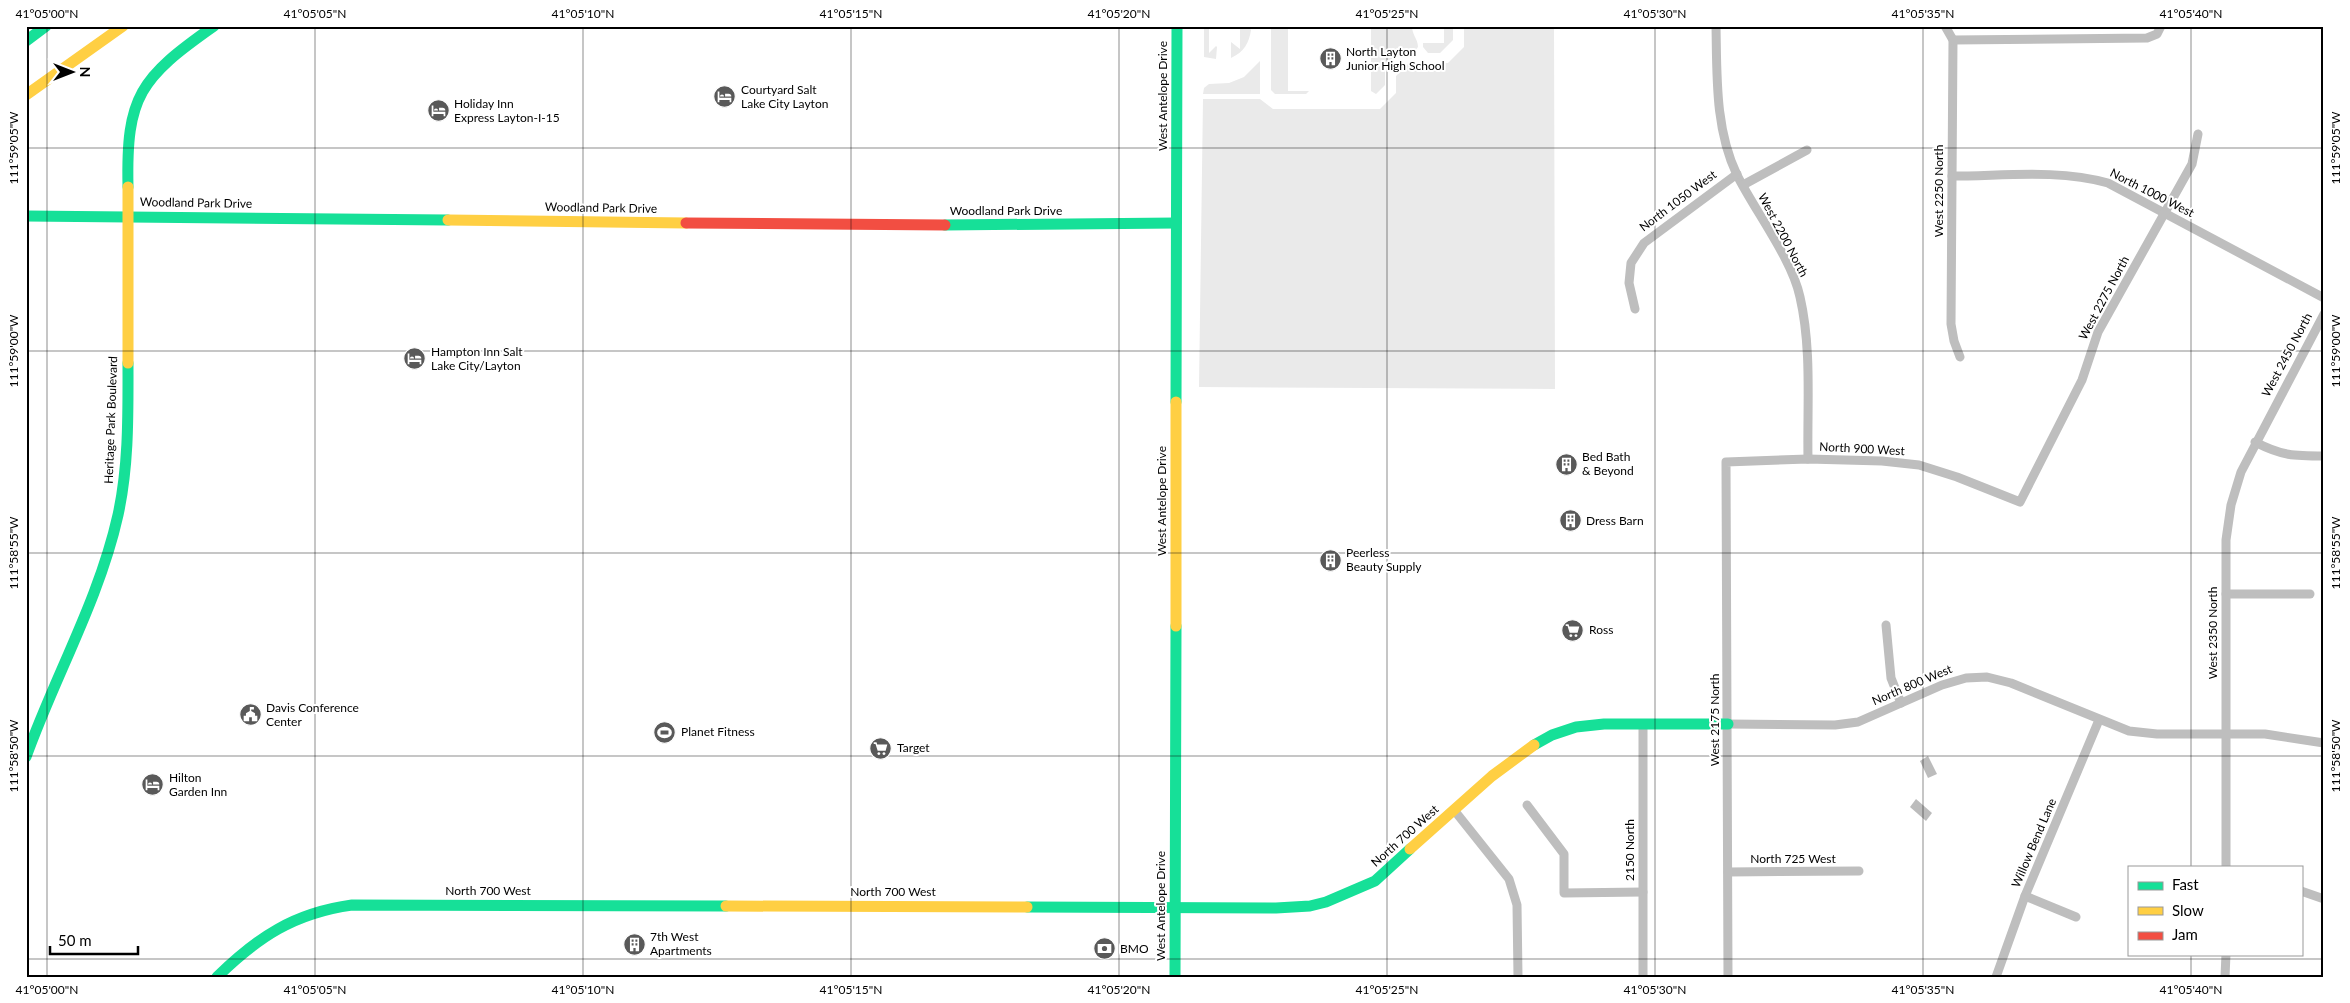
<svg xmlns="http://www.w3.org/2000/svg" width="2350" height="1003" font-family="Lato,sans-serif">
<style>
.green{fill:#eaeaea}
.water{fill:#bcbcbc}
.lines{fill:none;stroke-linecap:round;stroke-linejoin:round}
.street{stroke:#bebebe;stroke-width:9}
.fast{stroke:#16e098;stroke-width:11}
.slow{stroke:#ffcf43;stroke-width:11}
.jam{stroke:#f24e42;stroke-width:11}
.ticks{fill:none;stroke:#000;stroke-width:1;stroke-opacity:0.45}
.labels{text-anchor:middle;stroke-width:4;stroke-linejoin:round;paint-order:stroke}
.poi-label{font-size:12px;fill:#000;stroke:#fff;text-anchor:start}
.street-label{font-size:12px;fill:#000;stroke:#fff}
.neatline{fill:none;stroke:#000;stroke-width:2}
.ticks-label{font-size:12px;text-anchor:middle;fill:#000}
</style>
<rect width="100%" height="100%" fill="#fff"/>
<!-- green -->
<g class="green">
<polygon points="1204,26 1209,26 1209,53 1216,46 1217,47 1216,59 1204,57"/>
<path d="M1240,26h7l4,4c-2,13 -7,22 -20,28v-16l9,7z"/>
<polygon points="1273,26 1288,26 1288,91 1309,91 1306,94 1275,94 1271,90 1271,29"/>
<path d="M1371,26h41c0,9 6,13 6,21l-5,6h-12l-16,15v17l-9,9 -5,-3z"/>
<polygon points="1444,26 1453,26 1453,40 1440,53 1428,53 1423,47 1423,43 1444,43"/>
<polygon points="1464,26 1554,26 1555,389 1199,387 1203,99 1260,99 1273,109 1380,109 1396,93 1396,76 1409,63 1448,63 1464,47"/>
<polygon points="1260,61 1260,94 1203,94 1204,88 1209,84 1229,83 1244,77"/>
</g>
<!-- water -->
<g class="water">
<polygon points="1928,756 1937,774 1928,778 1920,761"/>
<polygon points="1916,799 1932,813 1926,821 1910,807"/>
</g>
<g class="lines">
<!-- street -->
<g class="street">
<path d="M1716,26c1,50 -1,103 21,149 18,36 55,84 63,122 12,52 7,109 8,162"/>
<polyline points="1945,26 1953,40 1951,324 1954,341 1960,357"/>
<polyline points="1953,40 2147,38 2157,34 2161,26"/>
<path d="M1952,176c51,0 106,-7 156,7l216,115"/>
<polyline points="1743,185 1807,150"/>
<polyline points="1635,309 1629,283 1631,263 1644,243 1737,174"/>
<path d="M2255,442c27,14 39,14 69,14"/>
<polyline points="2226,594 2310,594"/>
<polyline points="1886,625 1891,678 1901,703"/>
<polyline points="1728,724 1835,725 1858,722 1942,685 1966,678 1987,677 2011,683 2129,731 2157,734 2265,734 2324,743"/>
<polyline points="1527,805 1564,854 1564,893 1643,892"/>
<polyline points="1454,810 1509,879 1517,905 1518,977"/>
<polyline points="2226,867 2226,540 2231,505 2241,472 2324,314"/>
<polyline points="1728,872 1859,871"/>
<polyline points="2301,891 2324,899"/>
<polyline points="2025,896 2076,917"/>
<polyline points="1643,977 1643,724"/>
<polyline points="1728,977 1726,462 1808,459 1882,461 1919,465 1957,477 2020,502 2082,380 2098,332 2192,164 2198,134"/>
<polyline points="1996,977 2025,896 2099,720"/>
<polyline points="2225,977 2226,954"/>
</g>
<!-- fast -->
<g class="fast">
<polyline points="26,41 46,26"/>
<path d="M128,187c-2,-91 12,-109 86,-161"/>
<polyline points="26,216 448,220"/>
<polyline points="945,225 1176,223"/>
<polyline points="1176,402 1177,26"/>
<polyline points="1534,745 1552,735 1576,727 1604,724 1728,724"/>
<path d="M26,757c29,-81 73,-157 92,-242 11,-50 10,-102 10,-152"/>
<polyline points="1027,907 1276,908 1310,906 1326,902 1375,881 1410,849"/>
<path d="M217,977c41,-40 77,-64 135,-72l374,1"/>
<polyline points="1175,977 1176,626"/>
</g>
<!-- slow -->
<g class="slow">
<polyline points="26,95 123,26"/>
<polyline points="128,187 128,363"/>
<polyline points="448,220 686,223"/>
<polyline points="1176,626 1176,402"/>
<polyline points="1410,849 1492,776 1534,745"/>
<polyline points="726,906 1027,907"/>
</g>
<!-- jam -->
<polyline class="jam" points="686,223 945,225"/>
</g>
<!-- ticks -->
<path class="ticks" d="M47,26v951M315,26v951M583,26v951M851,26v951M1119,26v951M1387,26v951M1655,26v951M1923,26v951M2191,26v841M26,148h2298M26,351h2298M26,553h2298M26,756h2298M2191,954v23M26,959h2298"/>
<!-- icons -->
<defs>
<symbol id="building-disc" viewBox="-11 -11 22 22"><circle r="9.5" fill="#595959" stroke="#fff"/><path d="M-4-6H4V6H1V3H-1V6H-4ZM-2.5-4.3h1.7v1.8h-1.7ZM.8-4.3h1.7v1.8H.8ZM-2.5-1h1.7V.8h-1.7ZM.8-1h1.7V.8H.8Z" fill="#fff"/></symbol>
<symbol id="hotel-disc" viewBox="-11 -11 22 22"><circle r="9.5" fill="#595959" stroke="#fff"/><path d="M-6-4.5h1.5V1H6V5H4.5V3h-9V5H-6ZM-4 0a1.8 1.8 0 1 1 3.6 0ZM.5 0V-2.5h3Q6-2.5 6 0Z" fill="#fff"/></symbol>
<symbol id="supermarket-disc" viewBox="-11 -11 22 22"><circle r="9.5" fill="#595959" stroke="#fff"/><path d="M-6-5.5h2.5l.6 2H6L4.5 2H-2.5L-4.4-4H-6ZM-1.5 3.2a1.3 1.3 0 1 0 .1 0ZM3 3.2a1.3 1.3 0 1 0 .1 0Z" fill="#fff"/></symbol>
<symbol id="civic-disc" viewBox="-11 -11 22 22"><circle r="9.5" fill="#595959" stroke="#fff"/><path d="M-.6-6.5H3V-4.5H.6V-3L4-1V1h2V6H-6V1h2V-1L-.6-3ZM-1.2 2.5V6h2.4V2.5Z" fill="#fff"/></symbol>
<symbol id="stadium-disc" viewBox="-11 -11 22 22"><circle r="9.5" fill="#595959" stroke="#fff"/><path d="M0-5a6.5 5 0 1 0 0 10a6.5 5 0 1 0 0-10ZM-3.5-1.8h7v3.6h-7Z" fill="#fff"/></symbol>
<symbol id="bank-disc" viewBox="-11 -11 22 22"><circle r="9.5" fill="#595959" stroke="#fff"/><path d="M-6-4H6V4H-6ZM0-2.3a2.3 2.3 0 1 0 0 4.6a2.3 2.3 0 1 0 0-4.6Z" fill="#fff"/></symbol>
</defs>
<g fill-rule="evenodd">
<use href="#building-disc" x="1318" y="46" width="25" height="25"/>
<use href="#hotel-disc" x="712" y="84" width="25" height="25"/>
<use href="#hotel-disc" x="426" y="98" width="25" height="25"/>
<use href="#hotel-disc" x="402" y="346" width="25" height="25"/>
<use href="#building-disc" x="1554" y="452" width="25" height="25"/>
<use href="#building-disc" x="1558" y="508" width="25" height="25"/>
<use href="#building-disc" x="1318" y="548" width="25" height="25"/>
<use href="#supermarket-disc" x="1560" y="618" width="25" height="25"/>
<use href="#civic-disc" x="238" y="702" width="25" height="25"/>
<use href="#stadium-disc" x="652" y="720" width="25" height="25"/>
<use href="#supermarket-disc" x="868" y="736" width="25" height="25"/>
<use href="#hotel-disc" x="140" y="772" width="25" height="25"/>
<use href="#building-disc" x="622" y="932" width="25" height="25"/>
<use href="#bank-disc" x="1092" y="936" width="25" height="25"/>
</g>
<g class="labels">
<!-- poi labels -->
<g class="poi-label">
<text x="1346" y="56">North Layton<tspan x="1346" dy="14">Junior High School</tspan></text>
<text x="741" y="94">Courtyard Salt<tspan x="741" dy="14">Lake City Layton</tspan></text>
<text x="454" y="108">Holiday Inn<tspan x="454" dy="14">Express Layton-I-15</tspan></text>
<text x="431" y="356">Hampton Inn Salt<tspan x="431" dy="14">Lake City/Layton</tspan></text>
<text x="1582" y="461">Bed Bath<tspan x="1582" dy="14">&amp; Beyond</tspan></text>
<text x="1586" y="525">Dress Barn</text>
<text x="1346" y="557">Peerless<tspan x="1346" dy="14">Beauty Supply</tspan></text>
<text x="1589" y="634">Ross</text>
<text x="266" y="712">Davis Conference<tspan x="266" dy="14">Center</tspan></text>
<text x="681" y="736">Planet Fitness</text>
<text x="897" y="752">Target</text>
<text x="169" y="782">Hilton<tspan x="169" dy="14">Garden Inn</tspan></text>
<text x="650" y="941">7th West<tspan x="650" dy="14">Apartments</tspan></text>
<text x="1120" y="953">BMO</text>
</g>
<!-- street labels -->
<g class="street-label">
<text transform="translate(1163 96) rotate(-90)" y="4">West Antelope Drive</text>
<text transform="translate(1939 191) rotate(-90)" y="4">West 2250 North</text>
<text transform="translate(2152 193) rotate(27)" y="4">North 1000 West</text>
<text transform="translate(1678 201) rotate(-37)" y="4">North 1050 West</text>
<text transform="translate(196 203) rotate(1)" y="4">Woodland Park Drive</text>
<text transform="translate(601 208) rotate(1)" y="4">Woodland Park Drive</text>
<text x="1006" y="215">Woodland Park Drive</text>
<text transform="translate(1783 235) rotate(62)" y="4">West 2200 North</text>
<text transform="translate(2104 298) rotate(-62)" y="4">West 2275 North</text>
<text transform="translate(2287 355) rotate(-62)" y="4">West 2450 North</text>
<text transform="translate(111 420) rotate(-88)" y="4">Heritage Park Boulevard</text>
<text transform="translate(1862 449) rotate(3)" y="4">North 900 West</text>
<text transform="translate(1162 501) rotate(-90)" y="4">West Antelope Drive</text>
<text transform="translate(2213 633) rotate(-90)" y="4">West 2350 North</text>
<text transform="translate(1912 685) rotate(-23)" y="4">North 800 West</text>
<text transform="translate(1715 720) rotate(-90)" y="4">West 2175 North</text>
<text transform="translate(1405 836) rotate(-42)" y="4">North 700 West</text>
<text transform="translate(2034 843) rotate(-67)" y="4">Willow Bend Lane</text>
<text transform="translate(1630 850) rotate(-90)" y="4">2150 North</text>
<text x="1793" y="863">North 725 West</text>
<text x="488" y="895">North 700 West</text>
<text x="893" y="896">North 700 West</text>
<text transform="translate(1161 906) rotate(-90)" y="4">West Antelope Drive</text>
</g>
</g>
<!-- border -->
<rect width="2350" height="1003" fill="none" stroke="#ffffff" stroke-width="55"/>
<!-- legend -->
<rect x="2128" y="866" width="175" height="90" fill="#ffffff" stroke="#999999"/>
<rect x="2138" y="882" width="25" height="8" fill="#16e098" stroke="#999999"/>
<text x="2172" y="890" font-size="15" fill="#000000">Fast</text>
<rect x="2138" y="907" width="25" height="8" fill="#ffcf43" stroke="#999999"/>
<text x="2172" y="916" font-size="15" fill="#000000">Slow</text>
<rect x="2138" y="932" width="25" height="8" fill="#f24e42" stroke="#999999"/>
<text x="2172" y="940" font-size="15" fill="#000000">Jam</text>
<!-- north arrow -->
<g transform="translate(72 72) rotate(90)" stroke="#ffffff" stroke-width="4" paint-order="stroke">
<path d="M0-4L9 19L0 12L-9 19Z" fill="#000000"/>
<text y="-8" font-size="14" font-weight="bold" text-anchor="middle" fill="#000000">N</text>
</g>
<!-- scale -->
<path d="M50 946v8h88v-8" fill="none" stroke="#000000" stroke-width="2.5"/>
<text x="58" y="946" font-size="15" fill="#000000" stroke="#ffffff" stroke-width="4" paint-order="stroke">50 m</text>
<rect x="28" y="28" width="2294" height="948" class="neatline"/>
<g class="ticks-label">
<text x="47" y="18">41°05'00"N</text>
<text x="315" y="18">41°05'05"N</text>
<text x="583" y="18">41°05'10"N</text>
<text x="851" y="18">41°05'15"N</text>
<text x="1119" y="18">41°05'20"N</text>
<text x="1387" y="18">41°05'25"N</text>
<text x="1655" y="18">41°05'30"N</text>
<text x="1923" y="18">41°05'35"N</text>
<text x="2191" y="18">41°05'40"N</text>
<text transform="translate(2336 148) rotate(-90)" y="4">111°59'05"W</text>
<text transform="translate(14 148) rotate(-90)" y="4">111°59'05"W</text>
<text transform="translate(2336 351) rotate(-90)" y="4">111°59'00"W</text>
<text transform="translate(14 351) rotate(-90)" y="4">111°59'00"W</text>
<text transform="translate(2336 553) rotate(-90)" y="4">111°58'55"W</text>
<text transform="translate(14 553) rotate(-90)" y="4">111°58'55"W</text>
<text transform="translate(14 756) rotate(-90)" y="4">111°58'50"W</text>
<text transform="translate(2336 756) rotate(-90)" y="4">111°58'50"W</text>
<text x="47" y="994">41°05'00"N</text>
<text x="315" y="994">41°05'05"N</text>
<text x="583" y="994">41°05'10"N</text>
<text x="851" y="994">41°05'15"N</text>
<text x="1119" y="994">41°05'20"N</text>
<text x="1387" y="994">41°05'25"N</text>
<text x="1655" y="994">41°05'30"N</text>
<text x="1923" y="994">41°05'35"N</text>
<text x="2191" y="994">41°05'40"N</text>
</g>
</svg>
